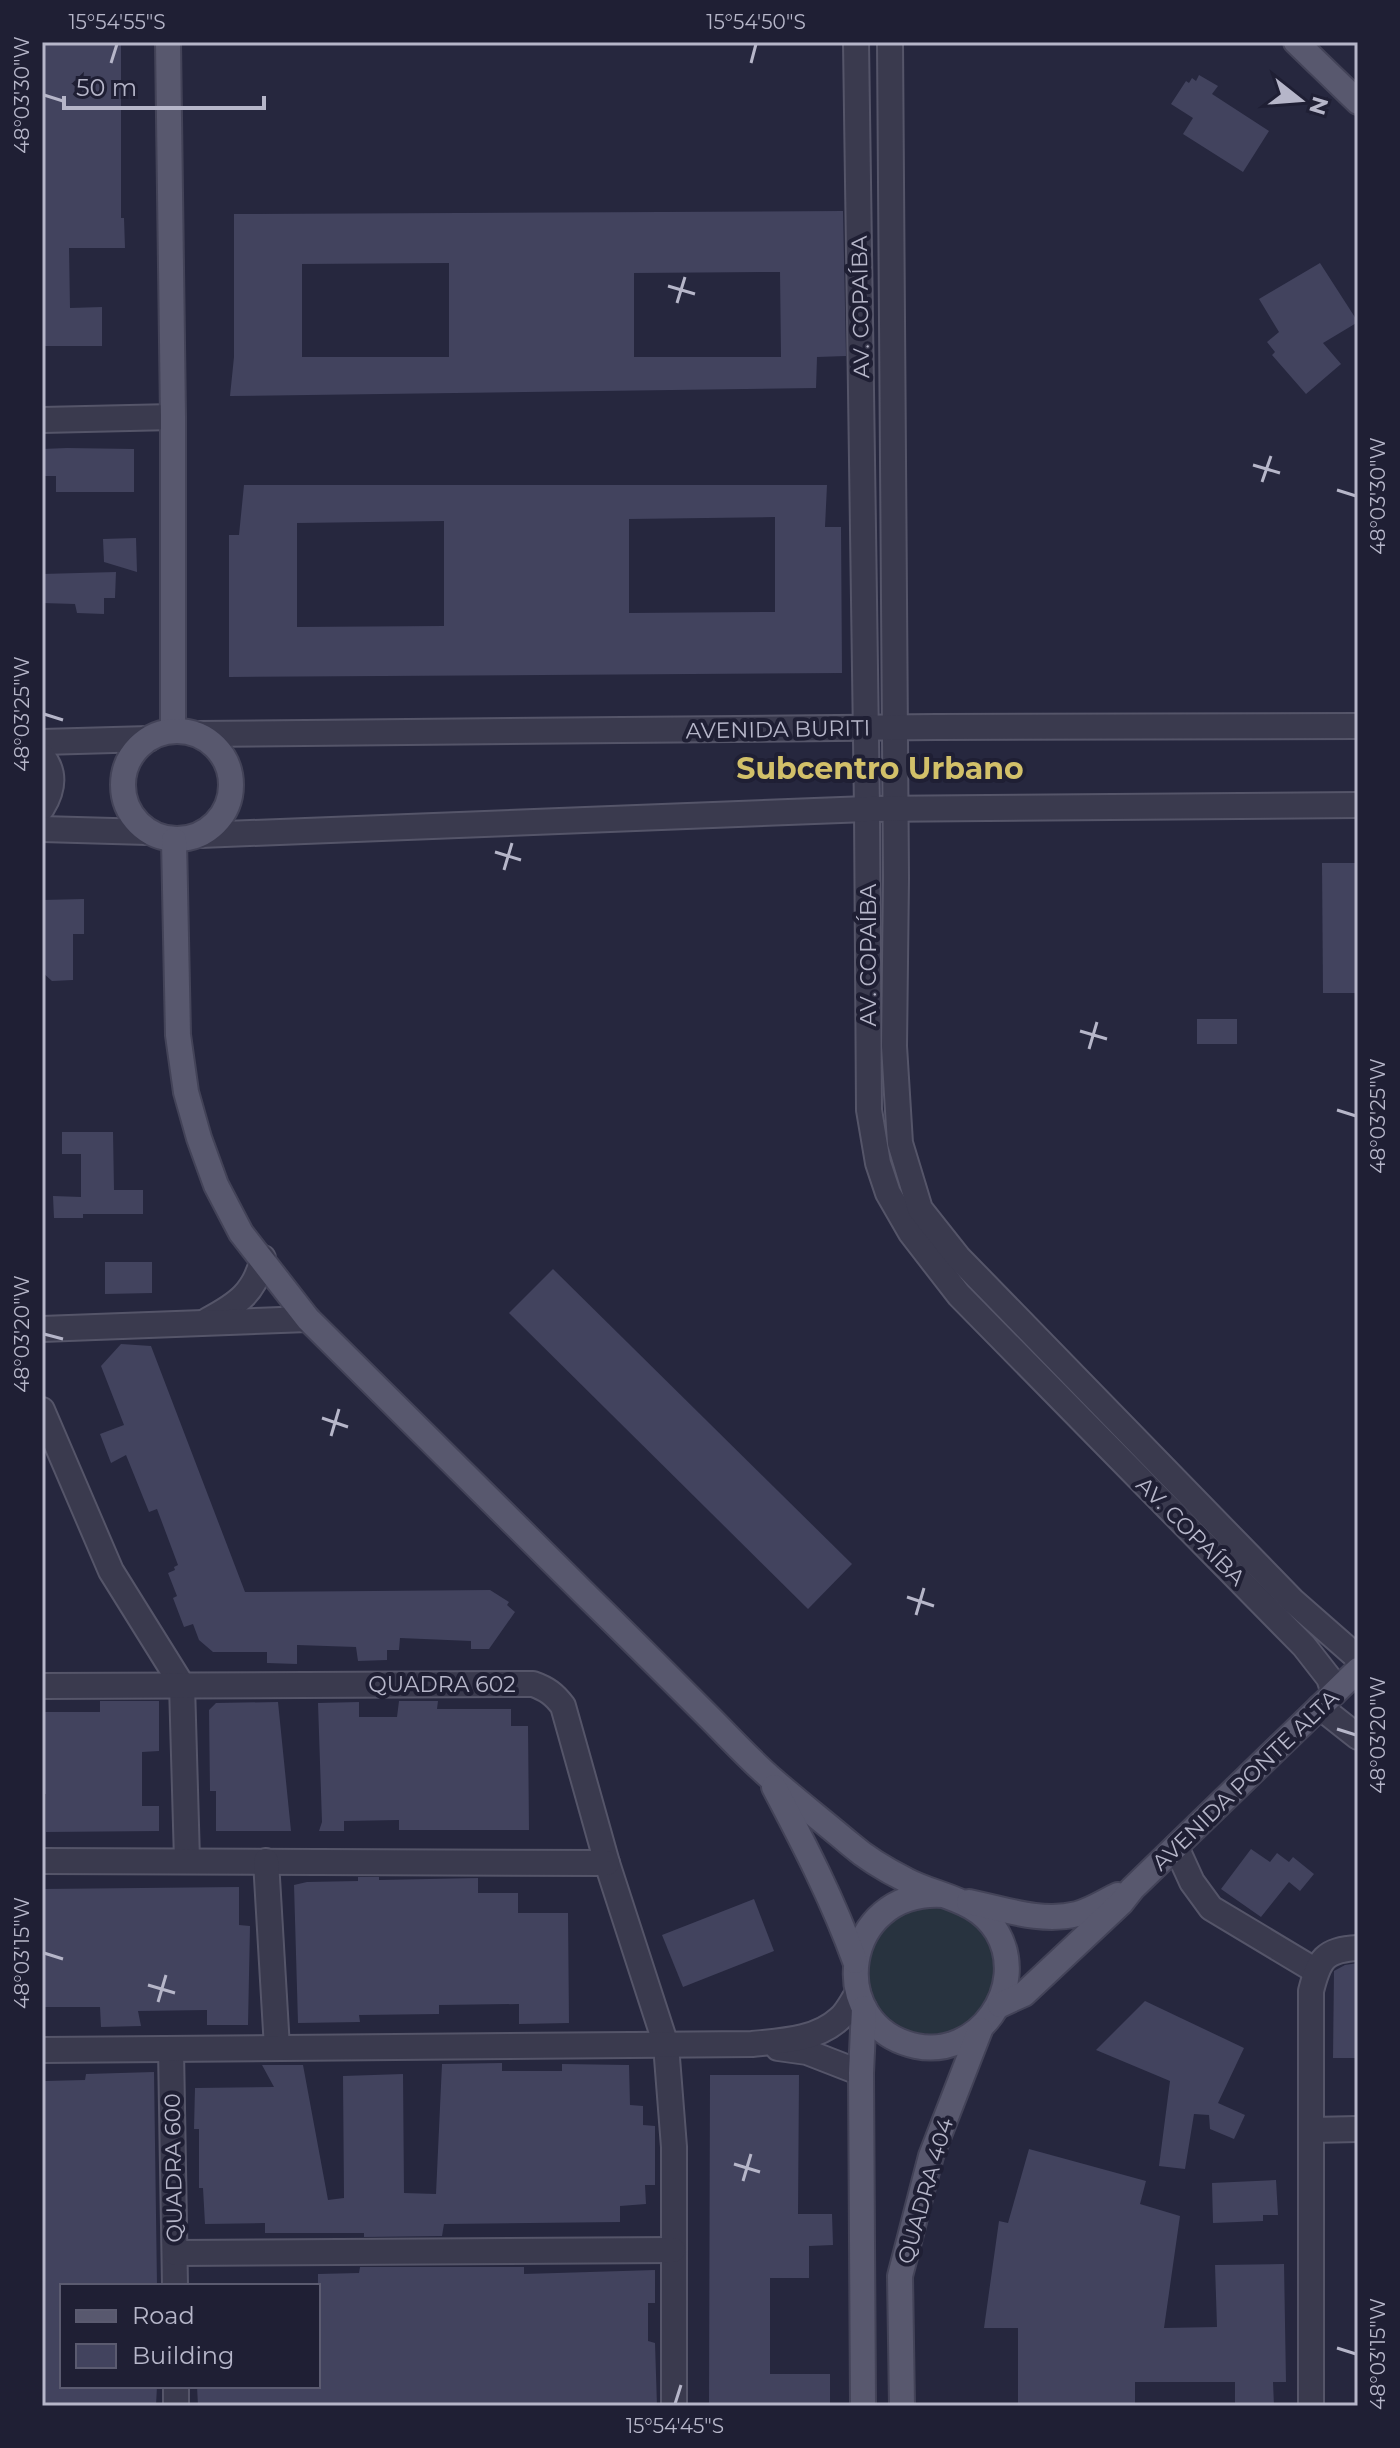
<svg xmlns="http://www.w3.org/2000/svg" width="1400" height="2448" font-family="Montserrat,sans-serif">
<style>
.green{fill:#28333f}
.building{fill:#42435e;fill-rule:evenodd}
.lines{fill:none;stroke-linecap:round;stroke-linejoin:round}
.minor-casing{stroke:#555569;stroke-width:28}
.major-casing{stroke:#434358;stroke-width:28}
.minor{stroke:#3a3a4e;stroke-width:24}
.major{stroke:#58586e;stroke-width:24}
.ticks{fill:none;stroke:#b6b6c9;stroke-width:3}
.labels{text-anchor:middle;stroke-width:8;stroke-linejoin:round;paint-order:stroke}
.street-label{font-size:22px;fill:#b6b6c9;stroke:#1f1f34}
.district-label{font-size:30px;font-weight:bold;fill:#d2c069;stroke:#1f1f34}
.neatline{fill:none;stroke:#b6b6c9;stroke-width:3}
.ticks-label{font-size:20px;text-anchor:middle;fill:#b6b6c9}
</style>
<rect width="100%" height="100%" fill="#26273e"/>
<!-- green -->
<g class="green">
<polygon points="436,42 719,42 442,44"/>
<circle cx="931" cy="1971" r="63"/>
</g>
<!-- building -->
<g class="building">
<polygon points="42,42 121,42 121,218 124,218 125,248 69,248 70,308 102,307 102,346 42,346"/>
<polygon points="1199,75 1218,86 1212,94 1269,131 1243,172 1183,134 1193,118 1171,104 1186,81 1189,83 1192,78 1196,81"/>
<path d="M843,211l3,145 -29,1 -1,31 -586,8 4,-39v-143zM449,263v94h-147v-93zM780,272l1,85h-147v-84z"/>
<polygon points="1320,263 1358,322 1323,343 1341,364 1306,394 1272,355 1275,352 1267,342 1279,332 1259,299"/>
<polygon points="67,448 134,449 134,492 56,492 56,476 42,476 42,449"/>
<path d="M244,485h583l-2,42h16l1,146 -613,4v-142h10zM775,517v95l-146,1v-94zM444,521v105l-147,1v-104z"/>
<polygon points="136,538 137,572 104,562 103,539"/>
<polygon points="116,572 115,598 104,598 104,614 77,613 75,604 42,603 42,574"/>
<polygon points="1322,863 1358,863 1358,993 1323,993"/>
<polygon points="84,899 84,934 73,934 73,980 52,981 42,972 42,900"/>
<rect x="1197" y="1019" width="40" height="25"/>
<polygon points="62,1132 113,1132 114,1190 143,1190 143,1214 83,1214 83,1218 54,1218 53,1196 81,1197 81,1154 62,1154"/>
<polygon points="105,1262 152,1262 152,1293 105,1294"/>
<polygon points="553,1269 852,1564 808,1609 509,1313"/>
<polygon points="121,1344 151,1346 245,1592 490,1590 509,1602 507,1605 515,1612 489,1649 471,1649 471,1641 400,1638 399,1650 387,1650 387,1660 358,1661 356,1647 297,1645 297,1664 267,1663 267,1652 213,1652 199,1640 193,1624 184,1627 173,1598 177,1596 168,1573 175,1570 174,1567 178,1565 157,1509 149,1512 126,1455 111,1463 100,1434 124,1425 101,1366"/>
<polygon points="100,1701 159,1701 159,1751 142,1752 142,1806 159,1806 159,1831 46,1832 46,1794 42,1794 42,1712 100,1712"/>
<polygon points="399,1701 438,1701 437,1709 511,1709 511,1726 528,1726 529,1830 399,1830 399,1820 344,1821 344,1831 319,1831 322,1822 318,1703 359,1702 359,1717 397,1717"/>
<polygon points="278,1702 291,1831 216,1831 216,1791 210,1791 209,1710 216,1703"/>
<polygon points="1251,1849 1270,1862 1277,1853 1289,1862 1293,1857 1314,1874 1300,1891 1289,1882 1261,1917 1221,1889"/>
<polygon points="358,1877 379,1877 379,1880 478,1878 478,1893 518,1893 518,1913 568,1913 569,2023 519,2024 519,2004 439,2005 439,2014 359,2015 360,2022 298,2023 294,1885 307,1882 358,1881"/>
<polygon points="239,1887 239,1925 250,1926 248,2025 207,2025 207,2010 138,2011 141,2026 101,2027 100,2007 45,2007 45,1983 42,1983 42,1889"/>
<polygon points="754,1899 774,1951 683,1987 662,1935"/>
<polygon points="1358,1963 1358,2058 1333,2058 1334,1971 1345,1965"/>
<polygon points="1145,2001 1244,2048 1218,2103 1245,2115 1234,2139 1210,2129 1209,2115 1194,2114 1185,2169 1159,2166 1170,2081 1096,2050"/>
<polygon points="502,2063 502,2071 562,2071 562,2064 629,2065 630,2105 643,2106 643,2125 655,2126 655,2185 645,2185 646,2204 620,2206 620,2222 444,2224 442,2236 364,2237 364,2233 265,2233 265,2223 205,2224 203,2188 199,2188 199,2129 194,2129 195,2088 274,2087 262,2065 303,2065 328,2200 344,2198 343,2076 403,2074 404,2193 436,2194 442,2064"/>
<polygon points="154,2072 157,2286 62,2286 62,2386 157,2386 156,2406 42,2406 42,2090 45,2081 85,2080 86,2074"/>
<polygon points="710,2075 799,2075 798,2214 832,2214 833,2245 809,2246 809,2278 770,2278 770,2374 830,2374 830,2406 709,2406"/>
<polygon points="1029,2149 1146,2181 1140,2204 1180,2216 1164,2328 1217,2327 1215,2265 1284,2264 1286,2382 1273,2382 1274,2406 1235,2406 1235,2382 1135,2382 1135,2406 1018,2406 1018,2328 984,2328 999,2221 1008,2223"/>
<polygon points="1276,2180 1278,2215 1263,2215 1263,2221 1213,2223 1212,2183"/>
<polygon points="360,2267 524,2267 524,2274 655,2270 655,2303 648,2303 648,2341 655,2343 657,2406 198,2406 197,2386 318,2386 318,2274 359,2273"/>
</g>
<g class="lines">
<defs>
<g id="minor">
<polyline points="856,42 867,809 869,1110 878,1163 888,1193 911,1233 959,1295 1304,1646 1329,1678 1334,1693"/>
<polyline points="890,42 896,878 894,1046 900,1143 920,1209 958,1257 1293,1601 1358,1658"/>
<polyline points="42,420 173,417"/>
<polyline points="198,734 936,727 1358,726"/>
<polyline points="42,742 149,739"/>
<path d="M42,756c14,17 11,34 0,52"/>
<polyline points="42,829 148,832"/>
<polyline points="200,835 867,809 1358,805"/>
<path d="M208,1320c30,-16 47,-28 55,-62"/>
<polyline points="42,1329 308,1319"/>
<polyline points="42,1410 111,1571 182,1685"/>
<polyline points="182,1685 187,1860"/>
<path d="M42,1686l491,-2c14,5 21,10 30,22l44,157 59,182 8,102v259"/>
<polyline points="1320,1707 1358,1737"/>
<polyline points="1176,1847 1192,1882 1211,1908 1316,1971"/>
<polyline points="42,1861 607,1863"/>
<polyline points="266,1861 277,2048"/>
<polyline points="778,2048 807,2052 861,2073"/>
<polyline points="171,2049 175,2286"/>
<path d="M42,2050l710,-6c29,-3 64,-4 87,-25 8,-6 13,-18 19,-26"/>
<polyline points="1312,2130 1358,2129"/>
<polyline points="175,2253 673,2250"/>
<polyline points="176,2386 176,2406"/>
<path d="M1311,2406v-415c8,-32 13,-41 47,-43"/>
</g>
<g id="major">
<polyline points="168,42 173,417 173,731"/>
<polyline points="1296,42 1358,102"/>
<circle cx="177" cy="785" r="54"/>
<path d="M174,840l4,195 8,57 13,46 17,47 25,48 67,86c94,93 188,186 282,280 40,39 80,79 120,119 20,20 40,42 62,61 25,22 52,43 78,65 16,14 36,26 56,36 32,17 71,18 91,52 32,55 -19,127 -81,114 -92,-20 -75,-157 27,-151"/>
<path d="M774,1787c30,57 59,113 81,174"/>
<path d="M969,1902c35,7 72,21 108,12 15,-4 28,-13 41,-19"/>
<polyline points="1000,2005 1024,1994 1121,1903 1132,1889 1358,1670"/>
<polyline points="863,2406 861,2073 864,2008"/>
<polyline points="902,2406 900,2276 931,2156 980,2030"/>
</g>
</defs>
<!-- minor casing -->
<use href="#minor" class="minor-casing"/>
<!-- major casing -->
<use href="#major" class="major-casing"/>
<!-- minor -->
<use href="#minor" class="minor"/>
<!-- major -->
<use href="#major" class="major"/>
</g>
<!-- ticks -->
<path class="ticks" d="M111,63l6,-19M751,63l5,-19M44,95l19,6M668,286l27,8M677,303l8,-26M1253,465l27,8M1262,482l9,-26M1337,490l19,6M44,714l19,6M495,852l26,8M504,870l8,-27M1080,1031l27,8M1089,1049l8,-27M1337,1110l19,6M44,1334l19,5M322,1418l26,9M331,1436l8,-27M907,1597l27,9M916,1615l8,-27M1337,1729l19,6M44,1953l19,6M148,1985l27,8M158,2002l8,-27M734,2164l26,8M743,2181l8,-27M1337,2348l19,6M675,2404l6,-19"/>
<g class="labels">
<!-- street labels -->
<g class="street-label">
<text transform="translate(860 307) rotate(-91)" y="8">AV. COPAÍBA</text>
<text transform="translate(778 729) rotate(-1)" y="8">AVENIDA BURITI</text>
<text transform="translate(868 955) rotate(-90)" y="8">AV. COPAÍBA</text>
<text transform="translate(1191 1531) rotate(45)" y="8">AV. COPAÍBA</text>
<text x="442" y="1692">QUADRA 602</text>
<text transform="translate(1245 1780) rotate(-44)" y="8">AVENIDA PONTE ALTA</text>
<text transform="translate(173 2168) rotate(-91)" y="8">QUADRA 600</text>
<text transform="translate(925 2191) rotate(-74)" y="8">QUADRA 404</text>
</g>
<!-- district labels -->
<g class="district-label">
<text x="880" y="779">Subcentro Urbano</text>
</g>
</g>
<!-- border -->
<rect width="1400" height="2448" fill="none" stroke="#1f1f34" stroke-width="88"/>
<!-- legend -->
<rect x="60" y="2284" width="260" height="104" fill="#1f1f34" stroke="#5b5b70" stroke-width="2"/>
<rect x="76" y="2310" width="40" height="12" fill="#58586e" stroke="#5b5b70" stroke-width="2"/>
<text x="132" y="2324" font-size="24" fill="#b6b6c9">Road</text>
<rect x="76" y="2344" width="40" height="24" fill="#42435e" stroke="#5b5b70" stroke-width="2"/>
<text x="132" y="2364" font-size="24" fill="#b6b6c9">Building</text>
<!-- north arrow -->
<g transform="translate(1300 100) rotate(107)" stroke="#1f1f34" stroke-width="6" paint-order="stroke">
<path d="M0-6L14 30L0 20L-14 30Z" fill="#b6b6c9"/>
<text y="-12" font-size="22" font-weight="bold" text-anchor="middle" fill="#b6b6c9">N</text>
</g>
<!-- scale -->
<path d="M64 96v12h200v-12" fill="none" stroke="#b6b6c9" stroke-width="4"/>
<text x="76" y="96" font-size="24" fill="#b6b6c9" stroke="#1f1f34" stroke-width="6" paint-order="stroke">50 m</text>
<rect x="44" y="44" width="1312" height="2360" class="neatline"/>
<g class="ticks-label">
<text x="117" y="29">15°54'55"S</text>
<text x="756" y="29">15°54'50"S</text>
<text transform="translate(22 95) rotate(-90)" y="7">48°03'30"W</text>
<text transform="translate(1378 496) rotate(-90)" y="7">48°03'30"W</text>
<text transform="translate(22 714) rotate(-90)" y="7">48°03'25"W</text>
<text transform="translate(1378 1116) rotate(-90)" y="7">48°03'25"W</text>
<text transform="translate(22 1334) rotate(-90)" y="7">48°03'20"W</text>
<text transform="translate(1378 1735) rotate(-90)" y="7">48°03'20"W</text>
<text transform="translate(22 1953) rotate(-90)" y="7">48°03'15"W</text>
<text transform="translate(1378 2354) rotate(-90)" y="7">48°03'15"W</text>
<text x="675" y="2433">15°54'45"S</text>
</g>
</svg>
